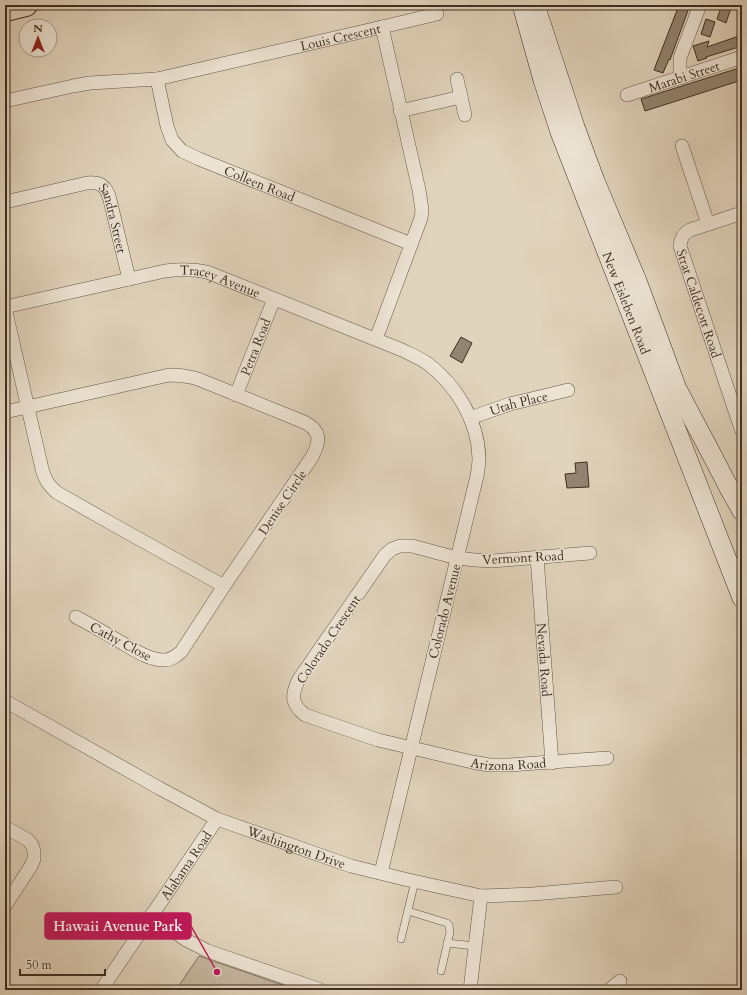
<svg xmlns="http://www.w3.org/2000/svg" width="747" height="995" font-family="Cardo,serif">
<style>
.green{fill:#c5b8a2;stroke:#807462}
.building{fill:#928572;stroke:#3c2f21}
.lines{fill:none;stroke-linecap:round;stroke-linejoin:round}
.service-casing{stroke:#655848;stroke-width:8}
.minor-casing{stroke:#655848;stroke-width:14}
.secondary-casing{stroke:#3c2f21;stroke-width:20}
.motorway-casing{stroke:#3c2f21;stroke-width:24}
.service{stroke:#ece3d3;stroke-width:7}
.minor{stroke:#ece3d3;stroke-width:13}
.secondary{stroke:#ece3d3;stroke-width:19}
.motorway{stroke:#e1d4bc;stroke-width:22}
.labels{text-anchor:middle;stroke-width:3.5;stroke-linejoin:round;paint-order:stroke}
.street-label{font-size:13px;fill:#3c2f21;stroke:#ece3d3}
.leader{fill:none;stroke:#c2185b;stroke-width:1.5}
.callout-dot{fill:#c2185b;stroke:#ece3d3;stroke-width:1.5}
.callout{fill:#c2185b;stroke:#c2185b;stroke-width:1.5}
.callout-label{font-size:14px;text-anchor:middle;font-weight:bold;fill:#fff}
</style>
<rect width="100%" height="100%" fill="#e1d4bc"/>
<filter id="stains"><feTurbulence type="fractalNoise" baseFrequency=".005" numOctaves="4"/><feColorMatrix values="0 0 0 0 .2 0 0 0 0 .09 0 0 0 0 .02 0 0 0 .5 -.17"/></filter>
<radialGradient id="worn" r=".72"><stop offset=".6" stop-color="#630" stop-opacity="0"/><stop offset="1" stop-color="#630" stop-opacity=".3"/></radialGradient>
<!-- green -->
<polygon class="green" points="199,956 291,988 289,990 176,990"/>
<!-- building -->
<g class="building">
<polygon points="679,5 690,5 670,60 669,59 663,73 654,70"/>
<polygon points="722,5 732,5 726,23 717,19"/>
<polygon points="706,19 715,22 710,37 701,34"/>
<polygon points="742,35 742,46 706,57 707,58 698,61 693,46 709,41 707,47"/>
<polygon points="742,67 742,80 645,111 641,99"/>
<polygon points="461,337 472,343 462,363 450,356"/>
<polygon points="587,462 589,487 567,488 565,474 576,473 575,463"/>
</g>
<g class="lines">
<defs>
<g id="service">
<polyline points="408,911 447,923 449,925 450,932 441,971"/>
<polyline points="401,939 415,881"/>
<polyline points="447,943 475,946"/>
</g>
<g id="minor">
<polyline points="382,27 437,14"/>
<polyline points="680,78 680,58 700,5"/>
<path id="s1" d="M157,79l10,47 5,14 10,11 17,8 212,85"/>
<polyline points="457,79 465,115"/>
<path id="s2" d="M627,95l115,-38"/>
<path id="s3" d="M5,101l68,-15 17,-3 67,-4 225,-52 37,163 3,20 -1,8 -45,121"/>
<polyline points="400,111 461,97"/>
<polyline points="682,146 708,224"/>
<path id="s4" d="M5,202l82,-19c12,-1 17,1 22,13l20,83"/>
<path id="s5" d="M742,213l-52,17c-7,4 -9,8 -10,16l57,171 5,14"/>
<path id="s6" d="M5,307l160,-36c16,-2 27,-2 42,1l195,78c8,4 17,8 25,13 29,22 51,57 52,95 0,6 -1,12 -2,18l-96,397"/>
<path d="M5,308l37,161c3,11 6,15 14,23l58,33 110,61"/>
<path id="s7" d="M236,395l38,-96"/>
<path d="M5,412l164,-37c11,0 19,1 29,4l106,43c18,9 16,20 8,35l-88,129 -43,66c-5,4 -10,8 -16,8 -16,1 -35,-13 -48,-20 -14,-8 -27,-16 -41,-23"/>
<path id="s8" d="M470,418l40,-14 58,-14"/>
<path id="s9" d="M590,553l-98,8 -17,-1 -18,-2 -45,-12h-12l-8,3 -7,6 -86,124c-8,16 -8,25 6,36l73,25 94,22 17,3h20l98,-7"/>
<path id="s10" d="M537,557l15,206"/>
<path id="s11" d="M5,701l154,87 58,31 134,47 53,13 77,17 52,-2 83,-7"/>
<polyline points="5,827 28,840 32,845 34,851 34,859 31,866 5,906"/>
<polyline points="151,915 186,940 208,951 321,990"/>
<path id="s12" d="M101,990l116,-171"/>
<polyline points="470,990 481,896"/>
<polyline points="609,990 620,981"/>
</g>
<g id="secondary">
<path id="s13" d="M522,5l21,75 17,52 182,466"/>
<polyline points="535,5 575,127 595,181 637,281 677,389 713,457 728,486 742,511"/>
</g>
<polyline id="motorway" points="5,10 26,5"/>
</defs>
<!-- service casing -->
<use href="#service" class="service-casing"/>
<!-- minor casing -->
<use href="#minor" class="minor-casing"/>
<!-- secondary casing -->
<use href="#secondary" class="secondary-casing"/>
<!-- motorway casing -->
<use href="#motorway" class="motorway-casing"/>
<!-- service -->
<use href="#service" class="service"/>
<!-- minor -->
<use href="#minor" class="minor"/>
<!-- secondary -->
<use href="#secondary" class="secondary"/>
<!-- motorway -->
<use href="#motorway" class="motorway"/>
</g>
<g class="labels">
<!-- street labels -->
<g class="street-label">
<text dy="5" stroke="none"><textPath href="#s3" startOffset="342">Louis Crescent</textPath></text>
<text dy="5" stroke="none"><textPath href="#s2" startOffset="60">Marabi Street</textPath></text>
<text dy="5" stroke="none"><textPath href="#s1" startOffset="162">Colleen Road</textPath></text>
<text dy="5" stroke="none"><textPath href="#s4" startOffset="135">Sandra Street</textPath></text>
<text dy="5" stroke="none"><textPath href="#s6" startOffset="221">Tracey Avenue</textPath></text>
<text dy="5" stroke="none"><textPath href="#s13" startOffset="316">New Eisleben Road</textPath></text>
<text dy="5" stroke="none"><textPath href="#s5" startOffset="135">Strat Caldecott Road</textPath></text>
<text dy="5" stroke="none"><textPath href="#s7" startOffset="52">Petra Road</textPath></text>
<text dy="5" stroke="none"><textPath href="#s8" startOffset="51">Utah Place</textPath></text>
<text transform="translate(282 502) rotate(-56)" y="5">Denise Circle</text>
<text transform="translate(523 557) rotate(-3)" y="5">Vermont Road</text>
<text transform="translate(444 611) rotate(-76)" y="5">Colorado Avenue</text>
<text transform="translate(328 639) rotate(-56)" y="5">Colorado Crescent</text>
<text transform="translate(121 641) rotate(28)" y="5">Cathy Close</text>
<text dy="5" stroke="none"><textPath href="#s10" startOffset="103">Nevada Road</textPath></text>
<text dy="5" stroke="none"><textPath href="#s9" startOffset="612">Arizona Road</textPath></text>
<text dy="5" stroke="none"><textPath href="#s11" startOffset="327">Washington Drive</textPath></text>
<text dy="5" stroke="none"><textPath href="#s12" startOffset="151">Alabama Road</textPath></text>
</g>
</g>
<!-- callouts -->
<path class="leader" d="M217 972L191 926"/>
<circle class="callout-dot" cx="217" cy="972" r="4"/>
<rect class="callout" x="45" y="913" width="146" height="26" rx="4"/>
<g class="callout-label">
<text x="118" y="931">Hawaii Avenue Park</text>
</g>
<!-- margin -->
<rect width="747" height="995" fill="none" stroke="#e1d4bc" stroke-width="20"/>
<rect x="6" y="6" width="735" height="983" fill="none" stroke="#3c2f21" stroke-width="2"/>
<rect x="10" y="10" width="727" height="975" fill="none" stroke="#3c2f21"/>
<!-- north arrow -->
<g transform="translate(38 38)"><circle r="19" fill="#ece3d3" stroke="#a69b8c"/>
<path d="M0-3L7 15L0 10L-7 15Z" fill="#8f2418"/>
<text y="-6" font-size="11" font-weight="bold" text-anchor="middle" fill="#3c2f21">N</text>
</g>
<!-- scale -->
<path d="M20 969v6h85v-6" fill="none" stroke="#3c2f21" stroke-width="2"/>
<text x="26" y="969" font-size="12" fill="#3c2f21" stroke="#ece3d3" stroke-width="3" paint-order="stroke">50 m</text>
<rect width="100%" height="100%" filter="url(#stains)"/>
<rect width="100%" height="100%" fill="url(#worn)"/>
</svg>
